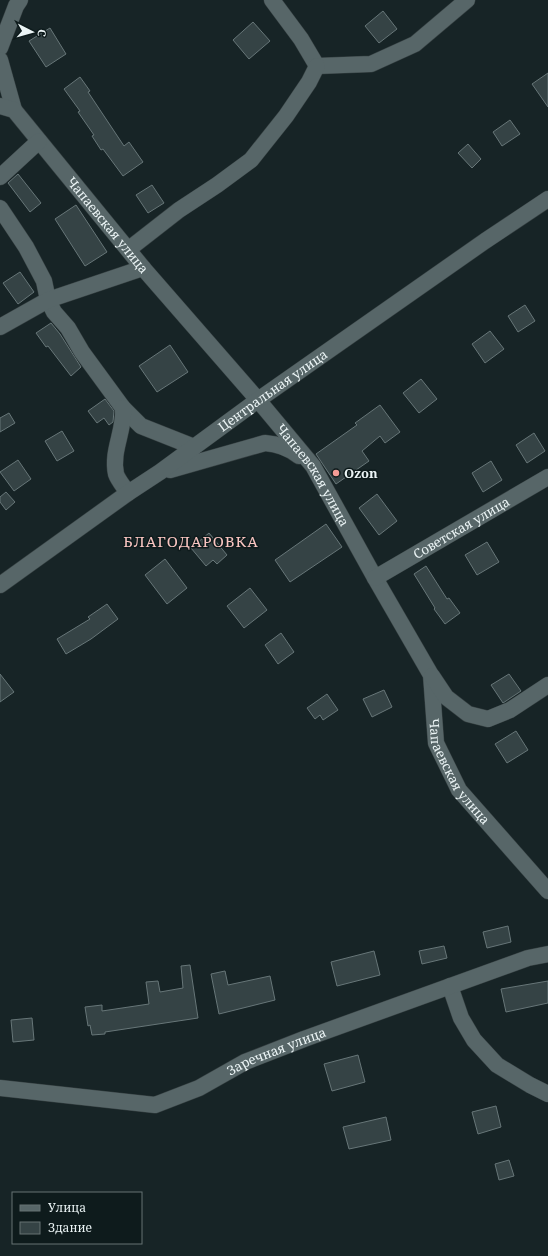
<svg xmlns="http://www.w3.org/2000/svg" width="548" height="1256" font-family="'Noto Serif',serif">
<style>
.building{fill:#354345;stroke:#677678}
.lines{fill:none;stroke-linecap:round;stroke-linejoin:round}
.minor-casing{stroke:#364042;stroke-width:17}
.minor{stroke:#576668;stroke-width:16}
.poi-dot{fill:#f59c96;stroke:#0e1b1c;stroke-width:1.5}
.labels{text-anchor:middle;stroke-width:3;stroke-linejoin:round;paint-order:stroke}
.street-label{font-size:13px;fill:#ebf4f5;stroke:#0e1b1c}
.poi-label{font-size:13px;font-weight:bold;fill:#ebf4f5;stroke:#0e1b1c;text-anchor:start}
.quarter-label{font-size:15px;letter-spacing:1px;fill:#fac6c2;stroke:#0e1b1c}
</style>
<rect width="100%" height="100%" fill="#172426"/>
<!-- building -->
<g class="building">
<polygon points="383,11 397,29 379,43 365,26"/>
<polygon points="253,22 270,41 249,59 233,40"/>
<polygon points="50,28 66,54 46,67 29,41"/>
<polygon points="548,73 548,107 532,84"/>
<polygon points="80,77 90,91 88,92 124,146 129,142 143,162 123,176 103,149 101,150 92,136 94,135 78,112 80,111 64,89"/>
<polygon points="510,120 520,134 502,146 493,132"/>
<polygon points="468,144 481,159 472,168 458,153"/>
<polygon points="18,174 41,203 30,212 8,183"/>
<polygon points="152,185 164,203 148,213 136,195"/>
<polygon points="76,205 107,252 85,266 55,219"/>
<polygon points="20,272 34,292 18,304 3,283"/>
<polygon points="525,305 535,321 518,332 508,316"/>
<polygon points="51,323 60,334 81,367 71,376 48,346 46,347 36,333"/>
<polygon points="490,331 504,349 485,363 472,344"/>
<polygon points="170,345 188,372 157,392 139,366"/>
<polygon points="421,379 437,399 419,413 403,393"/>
<polygon points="105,399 114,411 113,422 109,425 104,418 97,423 88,411"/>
<polygon points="380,405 400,432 385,443 380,436 362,451 369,461 336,484 316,454 357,425 355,423"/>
<polygon points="9,413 15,423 0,432 0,418"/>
<polygon points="62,431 74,451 57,461 45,441"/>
<polygon points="534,433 545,451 527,463 516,445"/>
<polygon points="18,460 31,479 14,491 0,472"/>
<polygon points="491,461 502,480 483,492 472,473"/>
<polygon points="6,492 15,502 6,510 0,502 0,497"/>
<polygon points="377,494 397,521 379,535 359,508"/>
<polygon points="326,524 342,547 290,582 275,560"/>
<polygon points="209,533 227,555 217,564 213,560 206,566 191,548"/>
<polygon points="487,542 499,562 477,575 465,555"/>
<polygon points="165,559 187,588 167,604 145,575"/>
<polygon points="426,566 447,599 449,598 460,613 445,624 434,609 435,608 414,574"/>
<polygon points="250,588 267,610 244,628 227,606"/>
<polygon points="107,604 118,619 91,639 66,654 57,639 90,619 88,617"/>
<polygon points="281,633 294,652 278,664 265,645"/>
<polygon points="0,674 14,692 0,702"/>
<polygon points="509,674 521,691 503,703 491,685"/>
<polygon points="384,690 392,707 372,717 363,699"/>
<polygon points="327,694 338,710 323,720 320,715 315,719 307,708"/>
<polygon points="516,731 528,750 507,763 495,744"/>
<polygon points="508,926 511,942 487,948 483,932"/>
<polygon points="444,946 447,958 422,964 419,951"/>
<polygon points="374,951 380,975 337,986 331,962"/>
<polygon points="190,965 198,1018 105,1032 105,1034 92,1035 90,1025 88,1026 85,1007 102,1005 102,1011 149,1004 146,982 158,981 160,992 183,988 181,966"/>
<polygon points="225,971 228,985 270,976 275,1000 219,1014 211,974"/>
<polygon points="548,981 548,1003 506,1012 501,989"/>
<polygon points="32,1018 34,1040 13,1042 11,1020"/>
<polygon points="358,1055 365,1082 332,1091 324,1064"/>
<polygon points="496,1106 501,1127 478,1134 472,1112"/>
<polygon points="386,1117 391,1140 349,1149 343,1127"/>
<polygon points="509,1160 514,1176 499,1180 495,1164"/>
</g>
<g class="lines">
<defs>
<g id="minor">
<polyline points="272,0 301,39 317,66"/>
<polyline points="0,48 16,6 20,0"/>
<polyline points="0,60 14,110"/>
<polyline points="317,66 371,64 415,44 467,0"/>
<path id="s1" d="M0,106l14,4 129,158 115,132 55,66 62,112 56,97 5,68 23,47 89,101"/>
<polyline points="0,177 39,141"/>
<polyline points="0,208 26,247 44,281 48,300 54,312 68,328 82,352 123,408 141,426 194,447"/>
<polyline points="129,249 179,210 217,185 251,160 286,116 309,82 317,66"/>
<polyline points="0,327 48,300 143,268"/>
<path d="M123,408c2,22 -12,43 -7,66 2,6 8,13 12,19"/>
<path d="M170,470l95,-27c13,1 24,5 34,13"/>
<path id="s2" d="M375,578l173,-101"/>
<path id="s3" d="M0,585l128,-92 32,-21 98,-72 227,-159 63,-42"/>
<polyline points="432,676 446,697 468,714 488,719 510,710 548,685"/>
<polyline points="450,986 461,1018 474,1040 497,1065 530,1085 548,1094"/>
<path id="s4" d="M0,1088l155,17 44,-17 46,-26 59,-23 224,-81 20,-4"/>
</g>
</defs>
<!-- minor casing -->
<use href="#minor" class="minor-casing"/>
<!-- minor -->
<use href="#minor" class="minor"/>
</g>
<!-- markers -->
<circle class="poi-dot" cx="336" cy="473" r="4"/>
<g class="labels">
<!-- street labels -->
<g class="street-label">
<text dy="5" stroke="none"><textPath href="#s1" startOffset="163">Чапаевская улица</textPath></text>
<text dy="5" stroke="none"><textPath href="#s3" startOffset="335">Центральная улица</textPath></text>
<text dy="5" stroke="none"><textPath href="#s1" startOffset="487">Чапаевская улица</textPath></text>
<text dy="5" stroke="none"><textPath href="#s2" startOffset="100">Советская улица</textPath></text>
<text dy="5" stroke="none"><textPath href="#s1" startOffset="823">Чапаевская улица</textPath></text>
<text dy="5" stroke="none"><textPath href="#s4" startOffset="289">Заречная улица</textPath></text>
</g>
<!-- poi labels -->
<g class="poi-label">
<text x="344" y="478">Ozon</text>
</g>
<!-- quarter labels -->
<g class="quarter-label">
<text x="191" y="547">БЛАГОДАРОВКА</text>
</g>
</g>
<!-- legend -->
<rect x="12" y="1192" width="130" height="52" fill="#0e1b1c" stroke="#667273"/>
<rect x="20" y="1205" width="20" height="6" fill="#576668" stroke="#667273"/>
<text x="48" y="1212" font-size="12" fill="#ebf4f5">Улица</text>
<rect x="20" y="1222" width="20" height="12" fill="#354345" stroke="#667273"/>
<text x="48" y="1232" font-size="12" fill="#ebf4f5">Здание</text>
<!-- north arrow -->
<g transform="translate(32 32) rotate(96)" stroke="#0e1b1c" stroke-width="3" paint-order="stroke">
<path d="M0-3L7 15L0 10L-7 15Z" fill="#ebf4f5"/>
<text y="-6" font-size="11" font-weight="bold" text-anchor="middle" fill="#ebf4f5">С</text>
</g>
</svg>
